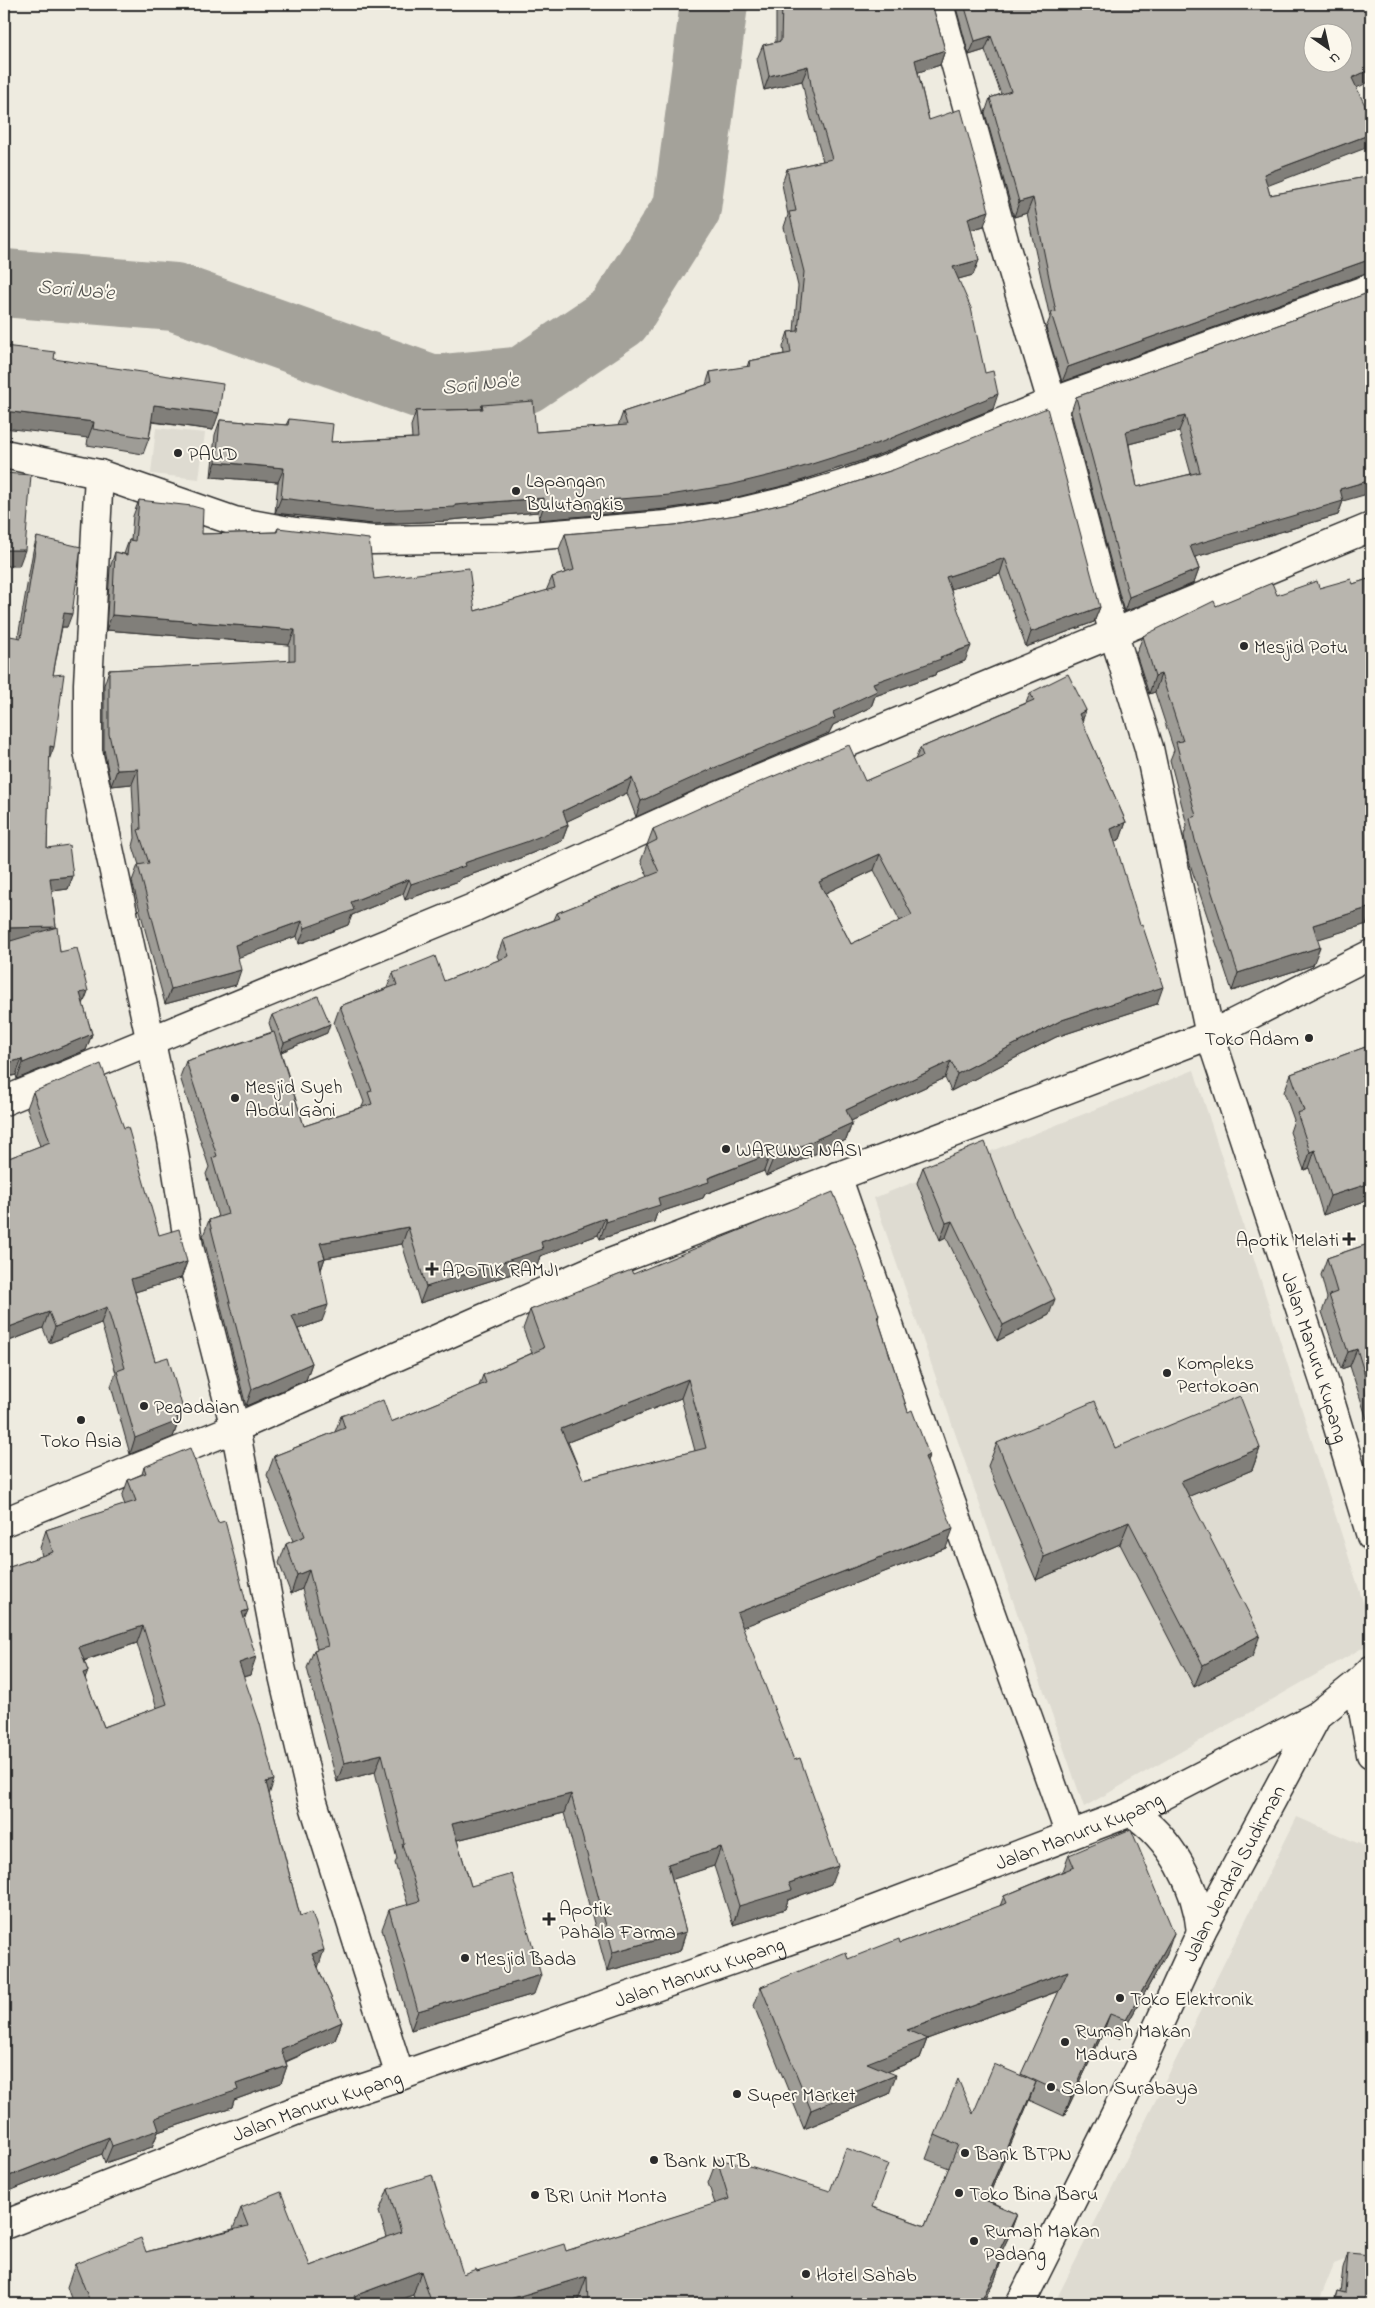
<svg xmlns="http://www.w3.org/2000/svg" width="1375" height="2308" font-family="'Indie Flower',sans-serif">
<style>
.built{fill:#dedbd1}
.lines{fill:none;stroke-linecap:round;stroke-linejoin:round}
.river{stroke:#a4a29a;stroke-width:68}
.minor-casing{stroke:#2b2b2b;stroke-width:31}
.primary-casing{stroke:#2b2b2b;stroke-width:31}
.trunk-casing{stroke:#2b2b2b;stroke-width:31}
.minor{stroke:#fbf7ec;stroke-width:28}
.primary{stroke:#fbf7ec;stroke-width:28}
.trunk{stroke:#fbf7ec;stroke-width:28}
.wall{fill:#9e9c96;stroke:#2b2b2b;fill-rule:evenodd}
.shaded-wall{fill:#817f7a;stroke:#2b2b2b}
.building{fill:#b8b5ae;stroke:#2b2b2b;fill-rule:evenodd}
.poi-dot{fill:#2b2b2b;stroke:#fbf7ec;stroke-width:2}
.labels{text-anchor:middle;stroke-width:4;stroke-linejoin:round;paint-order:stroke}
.poi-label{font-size:20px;fill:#2b2b2b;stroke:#fbf7ec;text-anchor:start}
.street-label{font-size:20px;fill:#2b2b2b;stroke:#fbf7ec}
.water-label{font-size:21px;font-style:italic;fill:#555552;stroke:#fbf7ec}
</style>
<rect width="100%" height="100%" fill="#eeebe0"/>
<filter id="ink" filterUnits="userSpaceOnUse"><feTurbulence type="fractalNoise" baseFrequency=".02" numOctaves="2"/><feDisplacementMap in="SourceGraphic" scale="10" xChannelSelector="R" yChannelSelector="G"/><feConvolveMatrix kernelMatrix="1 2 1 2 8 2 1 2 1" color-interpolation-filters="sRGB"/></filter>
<g filter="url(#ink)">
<!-- built -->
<g class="built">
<polygon points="156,428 205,433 199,479 151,474"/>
<polygon points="1194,1070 1371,1627 1371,1643 1084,1807 874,1198"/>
<polygon points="1297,1817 1369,1848 1371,1884 1371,2250 1334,2264 1318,2304 1054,2304"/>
</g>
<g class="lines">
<!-- river -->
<polyline class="river" points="4,283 175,297 433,389 524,380 619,316 687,208 714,4"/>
<defs>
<g id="minor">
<polyline points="939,4 1006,248 1052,402 1114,635 1149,748 1210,1035"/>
<polyline points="4,454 99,474 234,521 295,532 372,540 506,538 667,525 728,515 795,499 842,485 882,471 1052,402 1371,288"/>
<polyline points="99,474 88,684 88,751 172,1140 189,1247 235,1428 281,1667 312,1799 400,2076"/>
<polyline points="4,1101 473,908 714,798 1371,527"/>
<polyline points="837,1176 942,1477 1070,1835"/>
<polyline points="1358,1683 1371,1754"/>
</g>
<g id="primary">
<path id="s1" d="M1210,1035l115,349 46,152"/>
<polyline points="4,1522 235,1428 602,1266 1210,1035 1371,954"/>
<path d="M1131,1812c40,26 66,74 70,120"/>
<path id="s2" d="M4,2225l296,-116 100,-33 450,-157 281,-107 186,-96"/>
</g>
<g id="trunk">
<path id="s3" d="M1020,2304l123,-245 58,-127 116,-216 41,-33 13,-13"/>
</g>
</defs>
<!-- minor casing -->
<use href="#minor" class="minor-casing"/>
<!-- primary casing -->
<use href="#primary" class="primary-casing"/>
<!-- trunk casing -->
<use href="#trunk" class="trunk-casing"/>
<!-- minor -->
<use href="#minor" class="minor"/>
<!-- primary -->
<use href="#primary" class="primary"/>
<!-- trunk -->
<use href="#trunk" class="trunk"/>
</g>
<!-- wall -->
<g class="wall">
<polygon points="779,4 932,4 945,50 940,65 918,72 929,120 984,226 971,230 979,260 973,275 958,279 993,409 876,456 791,484 725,500 665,509 539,520 538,512 450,520 449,521 373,524 275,513 278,482 211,477 215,435 220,420 286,425 289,419 331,442 412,438 411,426 416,411 481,409 482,405 536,432 618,426 623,412 706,385 710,372 747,367 749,361 784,354 783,347 788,332 794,331 798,286 784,227 788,215 782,184 787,169 823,161 807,105 802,81 764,90 757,59 763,45 776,42 776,12"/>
<polygon points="955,4 1371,4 1356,88 1267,185 1270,195 1371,176 1371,273 1366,273 1062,382 1046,328 1050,318 1027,213 1014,217 985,113 990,98 1001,94 985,50 969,55"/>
<path d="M1371,292l-28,209 -5,14 -143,42 4,12 -5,14 -70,29 -53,-200 5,-15zM1179,431l12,43 -54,13 -8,-43z"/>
<polygon points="54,359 213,430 152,422 149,438 143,454 87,445 88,438"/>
<polygon points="893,470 1100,607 1094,622 1026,647 1000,574 951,589 965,661 936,672 935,675 875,696 871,707 833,725 829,733 708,784 636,817 627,793 567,821 568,825 562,841 520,858 461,878 459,881 405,900 403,894 352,915 348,925 299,944 297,936 238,957 236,985 165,1004 132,881 138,865 139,865 133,846 135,838 132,784 111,786 104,749 104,685 109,670 289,661 289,645 106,630 110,568 115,552 124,554 129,540 131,540 133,516 139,500 202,534 276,532 278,528 374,579 475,611 546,591 552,577 565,573 559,549 565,534 675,525 736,515 804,499"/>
<polygon points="37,537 67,627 62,627 53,675 49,760 47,848 73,876 68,889 52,891 56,927 60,952 88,991 83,1004 92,1034 86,1050 17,1079 16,1075 4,1078 4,943 12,941 18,637 33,551"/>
<polygon points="1371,578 1371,911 1367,924 1317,939 1313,965 1232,991 1188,858 1184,835 1187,825 1170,760 1174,750 1155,692 1149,694 1136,654 1143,636 1216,606 1319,588 1353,584"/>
<path d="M1030,693l56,17 -4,12 44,100 -6,17 -6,2 43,163 -101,33 -105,54 -6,-13 -94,43 1,2 -6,17 -80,36 -2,-5 -59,23 -2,4 -46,15 -3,9 -54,17 -2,-4 -58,21 -3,10 -117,37 -18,-59 -77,14 -4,12 1,51 -24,8 14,34 -6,17 -60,26 -43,-170 6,-16 9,-3 -12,-43 3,-7 -29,-90 6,-16 86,-29 -3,-9 3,-8 55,18 -46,19 23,74 58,-19 2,-5 -30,-79 6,-17 47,-18 6,-15 51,8 55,-21 -2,-4 6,-16 51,-20 3,-7 91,-36 -7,-16 12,-32 212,-48 50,-21 5,-12 106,-45zM874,870l26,51 -49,23 -26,-51z"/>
<polygon points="1371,1045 1371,1199 1323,1215 1309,1168 1304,1170 1290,1132 1294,1120 1284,1092 1291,1074"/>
<polygon points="33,1092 159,1235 187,1262 181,1278 135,1292 155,1361 183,1409 173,1437 130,1454 111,1386 116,1373 101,1323 49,1343 43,1328 4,1343 4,1160 40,1146 27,1108"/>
<polygon points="923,1167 1049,1315 997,1341 946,1237 940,1240 917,1183"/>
<polygon points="1371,1243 1371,1432 1350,1366 1341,1369 1322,1312 1327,1298 1321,1275 1327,1258"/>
<path d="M633,1274l246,41 -1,4 30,93 21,43 -2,7 19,86 -204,79 89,257 -43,16 -3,9 -52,16 -19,-59 -42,13 14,53 -6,19 -73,20 -43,-158 -107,27 14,46 63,108 -123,36 -29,-101 7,-19 19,-5 -13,-42 2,-4 -22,-87 -38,10 -30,-114 7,-18 3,-1 -15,-60 -11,5 -12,-31 7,-19 7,-3 -26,-66 7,-19 61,-24 6,-16 50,6 88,-36 4,-11 49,-22 -9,-24 7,-19zM681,1398l14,53 -112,28 -15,-37z"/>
<polygon points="997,1443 1115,1448 1260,1448 1252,1470 1189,1496 1252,1657 1194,1687 1120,1544 1036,1580 988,1466"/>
<path d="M144,1467l104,143 -4,9 6,56 -7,2 26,117 31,122 18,52 24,54 -7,18 -49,22 1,4 -6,17 -47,17 -2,7 -74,25 -6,15 -47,16 -3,-9 -98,39v-624l38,-13 -2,-8 6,-18 79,-25 -3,-8 6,-17 14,-6zM137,1643l20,65 -53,19 -19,-48 3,-8 -4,-10z"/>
<polygon points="1069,1855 1167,1953 1119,2039 1103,2033 1064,2116 1029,2100 987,2200 1017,2214 1008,2238 1000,2254 1003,2255 995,2279 982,2304 578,2304 578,2300 564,2304 416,2304 413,2295 387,2304 73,2304 67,2287 75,2264 146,2252 233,2229 241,2208 310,2266 387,2237 379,2212 388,2189 463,2274 477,2271 566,2251 715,2204 708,2183 717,2159 872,2207 925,2226 949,2168 926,2159 935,2135 973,2114 1021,2075 1059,1991 927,2039 920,2058 887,2072 889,2094 804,2129 754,2006 761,1987 900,1943 1000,1906 1004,1896 1063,1871"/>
<polygon points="1348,2253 1371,2304 1333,2304 1337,2291 1340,2292 1343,2269"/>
</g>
<!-- shaded-wall -->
<g class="shaded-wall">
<polygon points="991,36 985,50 969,55 975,41"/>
<polygon points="945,50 940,65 910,75 915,60"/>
<polygon points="808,66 802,81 764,90 769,76"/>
<polygon points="1371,69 1371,81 1346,93 1352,78"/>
<polygon points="1371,134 1371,146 1259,189 1264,174"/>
<polygon points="1033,198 1027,213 1014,217 1019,202"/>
<polygon points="989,211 984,226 963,232 968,218"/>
<polygon points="1371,259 1371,273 1366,273 1062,382 1068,367"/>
<polygon points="979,260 973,275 948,282 953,267"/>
<polygon points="998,394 993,409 876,456 791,484 725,500 665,509 539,520 544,505"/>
<polygon points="154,405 219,413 213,430 148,421"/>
<polygon points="4,411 94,422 88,438 4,428"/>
<polygon points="1185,416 1179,431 1121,446 1126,431"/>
<polygon points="216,462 284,468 278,482 211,477"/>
<polygon points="1371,480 1371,493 1343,501 1338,515 1185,560 1190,546 1340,489"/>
<polygon points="281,498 455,505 544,498 538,512 450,520 449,521 373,524 275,513"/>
<polygon points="4,550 25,550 19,566 4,566"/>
<polygon points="1005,558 1000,574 941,592 946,577"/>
<polygon points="1199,569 1194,583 1124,612 1129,597"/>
<polygon points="1100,607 1094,622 1026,647 1031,632"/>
<polygon points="64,613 72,614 67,627 59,627"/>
<polygon points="112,615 295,630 289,645 106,630"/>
<polygon points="971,646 965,661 936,672 935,675 875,696 871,707 833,725 829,733 708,784 636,817 641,801 833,712 873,683"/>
<polygon points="1161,674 1155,692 1149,694 1155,676"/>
<polygon points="1086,710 1080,727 1079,714"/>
<polygon points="50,746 54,747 49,760"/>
<polygon points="138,769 132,784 111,786 117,770"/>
<polygon points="632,778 627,793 557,826 563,811"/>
<polygon points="1126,822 1120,839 1105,846 1111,829"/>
<polygon points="568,825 562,841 520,858 461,878 459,881 405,900 411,884 464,863"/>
<polygon points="880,854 874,870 813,899 819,882"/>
<polygon points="73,876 68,889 45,892 50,878"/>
<polygon points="409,879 403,894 352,915 348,925 299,944 305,928 351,902"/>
<polygon points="1371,888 1371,903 1368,889"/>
<polygon points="1371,907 1371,911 1367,924 1306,943 1313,925"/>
<polygon points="302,921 297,936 229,961 235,945"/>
<polygon points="56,927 51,941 4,941 4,928"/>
<polygon points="1320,947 1313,965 1232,991 1238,973"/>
<polygon points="241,970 236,985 165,1004 171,989"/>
<polygon points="1163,987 1157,1004 1056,1037 951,1091 957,1074 1062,1020"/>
<polygon points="88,991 82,1007 80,993"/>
<polygon points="330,1024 327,1033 281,1052 284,1043"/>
<polygon points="92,1034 86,1050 17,1079 23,1063"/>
<polygon points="22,1059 16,1075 4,1078 4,1064"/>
<polygon points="951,1061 945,1078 840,1126 846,1110"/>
<polygon points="852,1123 846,1140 766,1176 773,1159"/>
<polygon points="1315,1150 1309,1168 1304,1170 1310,1152"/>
<polygon points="770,1154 764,1171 705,1194 703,1198 657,1213 654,1222 600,1239 606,1222 658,1198"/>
<polygon points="1371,1183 1371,1199 1323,1215 1330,1196"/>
<polygon points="605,1218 598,1235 540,1256 537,1266 420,1303 426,1287 541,1242"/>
<polygon points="952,1221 946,1237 940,1240 946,1223"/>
<polygon points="408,1227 402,1244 314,1260 320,1243"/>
<polygon points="325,1258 319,1275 319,1260"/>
<polygon points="187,1262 181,1278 125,1295 131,1279"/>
<polygon points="1055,1299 1049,1315 997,1341 1003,1325"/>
<polygon points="328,1305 322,1321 286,1333 292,1316"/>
<polygon points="107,1307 101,1323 49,1343 55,1327"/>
<polygon points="49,1312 43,1328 4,1343 4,1329"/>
<polygon points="1357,1349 1350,1366 1341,1369 1348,1352"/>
<polygon points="312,1363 306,1380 246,1406 252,1389"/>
<polygon points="688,1379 681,1398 555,1447 561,1429"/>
<polygon points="183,1409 173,1437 130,1454 135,1438 175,1411"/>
<polygon points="1260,1448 1252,1470 1173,1503 1181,1481"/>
<polygon points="929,1455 922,1474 925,1457"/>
<polygon points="1129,1522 1120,1544 1036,1580 1044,1557"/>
<polygon points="953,1529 946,1548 730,1632 737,1613"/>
<polygon points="309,1570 302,1589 291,1594 297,1575"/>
<polygon points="248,1610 241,1628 242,1612"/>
<polygon points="143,1626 137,1643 73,1664 79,1647"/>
<polygon points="1260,1635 1252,1657 1194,1687 1203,1665"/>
<polygon points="256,1657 250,1675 232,1680 239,1663"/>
<polygon points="88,1671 81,1689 83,1673"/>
<polygon points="382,1754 375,1772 337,1782 344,1763"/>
<polygon points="274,1780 268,1798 266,1782"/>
<polygon points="571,1794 564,1813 445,1843 452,1824"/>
<polygon points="721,1847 714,1866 661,1883 668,1864"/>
<polygon points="838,1866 831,1884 788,1900 785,1909 733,1925 739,1906 789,1883"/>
<polygon points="686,1932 680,1951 607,1971 613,1952"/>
<polygon points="1174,1933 1167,1953 1119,2039 1126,2020"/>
<polygon points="324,1950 318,1968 312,1954"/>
<polygon points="1068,1971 1061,1990 927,2039 920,2058 860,2083 867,2063 907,2030"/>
<polygon points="541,1975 534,1994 411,2030 418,2011"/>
<polygon points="1110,2014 1103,2033 1064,2116 1071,2097"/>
<polygon points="342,2022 335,2040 275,2066 281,2049"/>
<polygon points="287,2066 281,2083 234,2100 232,2107 158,2132 152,2147 105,2163 112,2146 155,2118 236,2084"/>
<polygon points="896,2075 889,2094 804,2129 811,2110"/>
<polygon points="1036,2082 1027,2106 977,2223 985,2200"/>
<polygon points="109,2137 102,2154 4,2193 4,2178"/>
<polygon points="1017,2214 1008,2238 990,2277 998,2253"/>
<polygon points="1003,2255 995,2279 982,2304 980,2304"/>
<polygon points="421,2271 413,2295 387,2304 351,2304 354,2296"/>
<polygon points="587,2276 578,2300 564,2304 493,2304"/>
</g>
<!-- building -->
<g class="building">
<polygon points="782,4 932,4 945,50 915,60 929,120 961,109 989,211 968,218 979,260 953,267 971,308 985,373 993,371 998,394 882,442 796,469 730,485 670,495 544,505 544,498 455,505 455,507 378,510 281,498 284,468 216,462 220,420 288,425 289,419 333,424 331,442 418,438 416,411 483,409 482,405 533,401 536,432 627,425 623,412 712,383 710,372 750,366 749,361 791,353 788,332 798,331 804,272 789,212 796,211 787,169 832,159 812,91 808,66 769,76 763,45 781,41"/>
<path d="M964,4h407v65l-19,9 19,40v16l-107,40 6,21 101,-19v83l-303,108 -17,-54 5,-1 -23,-114 -14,4 -29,-104 21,-7 -20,-55 -16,5zM1312,32h30v30h-30z"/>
<path d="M1371,292v188l-31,9 3,12 -153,45 9,23 -70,28 -53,-200zM1185,416l15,56 -63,15 -11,-56z"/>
<polygon points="4,346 55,352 54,359 223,384 219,413 154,405 149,438 93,429 94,422 4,411"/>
<polygon points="1047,408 1100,607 1031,632 1005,558 946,577 971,646 940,657 941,659 873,683 877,691 833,712 835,718 714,768 641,801 632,778 563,811 568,825 526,842 464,863 465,866 411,884 409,879 351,902 354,910 305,928 302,921 235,945 241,970 171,989 138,865 149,863 138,830 141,829 138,769 117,770 109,734 109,670 295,660 295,630 112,615 115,552 127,555 129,540 135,541 139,500 192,506 203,509 202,534 277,532 278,528 369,539 374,579 469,568 475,611 555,588 552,577 574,570 565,534 675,525 736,515 804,499 893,470"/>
<polygon points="4,473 31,475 25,550 4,550"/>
<polygon points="37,537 81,547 72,614 64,613 53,675 64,674 54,747 50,746 47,848 69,845 73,876 50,878 56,927 4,928 4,635 21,638"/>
<polygon points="1371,578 1371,888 1368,889 1371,900 1371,907 1313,925 1320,947 1238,973 1195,840 1190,818 1196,816 1176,742 1183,741 1161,674 1155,676 1143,636 1214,601 1216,606 1272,583 1277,595 1317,581 1319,588 1351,579 1353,584"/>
<path d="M1068,674l18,36 -7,4 47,108 -15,7 29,96 2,-1 21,63 -101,33 -105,54 -6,-13 -105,49 6,13 -79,36 -3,-5 -62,24 1,4 -51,16 2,7 -54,17 -1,-4 -64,24 2,7 -117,38 -18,-60 -88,16 5,15 -6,2 9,45 -36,11 20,47 -60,26 -43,-169 19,-6 -16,-56 5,-2 -31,-95 88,-29 30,94 68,-22 -4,-12 4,-1 -32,-85 57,-21 -4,-12 42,-17 9,25 65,-25 -6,-16 57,-22 -3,-5 102,-41 -12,-27 10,-5 -4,-11 73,-33 123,-51 16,36 58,-25 -3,-8 114,-48 -4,-7zM880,854l32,61 -61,29 -32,-62z"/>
<polygon points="57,927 60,952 77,948 88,991 80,993 92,1034 23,1063 22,1059 4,1064 4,943"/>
<polygon points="318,996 330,1024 284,1043 272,1015"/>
<polygon points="1371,1045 1371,1183 1330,1196 1315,1150 1310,1152 1297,1113 1304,1111 1291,1074"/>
<polygon points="101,1064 124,1128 128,1127 159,1235 179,1229 187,1262 131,1279 155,1361 168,1357 183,1409 175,1411 178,1421 135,1438 117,1371 125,1368 107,1307 55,1327 49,1312 4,1329 4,1160 50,1142 33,1092"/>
<polygon points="985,1142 1014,1217 1055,1299 1003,1325 952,1221 946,1223 923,1167"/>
<path d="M833,1192l23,56 23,67 -2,1 31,96 4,-2 17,45 -4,2 28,72 -216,84 57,147 6,-2 38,108 -49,17 3,7 -53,16 -18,-59 -53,17 18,68 -73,20 -42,-158 -119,30 19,62 41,-12 29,101 -123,36 -29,-101 31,-9 -18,-57 2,-1 -22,-89 -38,9 -30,-113 14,-4 -19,-76 -12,5 -11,-31 19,-8 -31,-80 71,-28 -4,-12 42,-16 8,22 95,-39 -3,-8 61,-27 -14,-38 101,-40 2,4zM688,1379l18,69 -123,31 -22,-50z"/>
<polygon points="1371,1243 1371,1395 1357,1349 1348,1352 1329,1295 1337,1292 1327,1258"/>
<polygon points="1240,1396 1260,1448 1181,1481 1260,1635 1203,1665 1129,1522 1044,1557 997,1443 1095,1401 1115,1448"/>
<path d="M190,1448l28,75 7,-2 23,89 -6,2 14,45 -17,6 21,61 14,56 -8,2 34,134 12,-4 12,38 -12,4 30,68 -61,27 6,17 -51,18 2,6 -83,28 4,12 -47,16 -3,-9 -105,41v-609l49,-17 -7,-22 90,-29 -8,-21 18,-7 -2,-6zM143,1626l24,78 -63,23 -21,-54 5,-2 -9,-24z"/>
<polygon points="1131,1829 1174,1933 1126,2020 1110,2014 1071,2097 1021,2074 1068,1971 907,2030 928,2039 867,2063 896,2075 811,2110 761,1987 846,1952 848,1959 899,1939 900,1943 1007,1903 1004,1896 1074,1867 1069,1855"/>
<polygon points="994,2064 1036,2082 985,2200 1017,2214 998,2253 1003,2255 980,2304 588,2304 587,2276 493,2304 432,2304 421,2271 354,2296 357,2304 91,2304 75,2264 141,2238 146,2252 248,2226 241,2208 281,2192 310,2266 401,2232 388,2189 432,2175 463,2274 476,2269 477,2271 564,2244 566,2251 729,2199 717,2159 753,2167 830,2191 846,2148 888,2164 872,2207 925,2226 958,2145 935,2135 958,2079 973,2114"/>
<polygon points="1348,2253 1371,2255 1371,2304 1334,2304 1337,2291 1345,2293"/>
</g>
</g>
<!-- markers -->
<g class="poi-dot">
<circle cx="178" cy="453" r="5"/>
<circle cx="516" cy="491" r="5"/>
<circle cx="1244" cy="646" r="5"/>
<circle cx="1309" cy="1038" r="5"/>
<circle cx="235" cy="1098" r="5"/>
<circle cx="726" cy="1149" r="5"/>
<path d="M1346.5 1231.5h5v5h5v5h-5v5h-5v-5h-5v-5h5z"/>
<path d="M429.5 1261.5h5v5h5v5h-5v5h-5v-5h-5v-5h5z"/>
<circle cx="1167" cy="1373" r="5"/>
<circle cx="144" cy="1406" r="5"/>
<circle cx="81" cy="1420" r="5"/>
<path d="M546.5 1911.5h5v5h5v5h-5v5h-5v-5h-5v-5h5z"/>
<circle cx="465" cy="1958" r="5"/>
<circle cx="1120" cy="1998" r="5"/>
<circle cx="1065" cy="2042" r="5"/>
<circle cx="1051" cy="2087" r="5"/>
<circle cx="737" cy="2094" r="5"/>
<circle cx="965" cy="2153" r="5"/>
<circle cx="654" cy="2160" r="5"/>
<circle cx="959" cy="2193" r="5"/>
<circle cx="535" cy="2195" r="5"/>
<circle cx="974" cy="2241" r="5"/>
<circle cx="806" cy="2274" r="5"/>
</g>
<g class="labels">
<!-- poi labels -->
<g class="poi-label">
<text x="188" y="460">PAUD</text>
<text x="526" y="487">Lapangan<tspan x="526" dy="23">Bulutangkis</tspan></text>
<text x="1254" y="653">Mesjid Potu</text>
<text x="1299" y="1045" text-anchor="end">Toko Adam</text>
<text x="245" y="1093">Mesjid Syeh<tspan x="245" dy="23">Abdul Gani</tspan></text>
<text x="736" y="1156">WARUNG NASI</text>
<text x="1339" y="1246" text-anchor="end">Apotik Melati</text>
<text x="442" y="1276">APOTIK RAMJI</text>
<text x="1177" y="1369">Kompleks<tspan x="1177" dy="23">Pertokoan</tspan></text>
<text x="154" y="1413">Pegadaian</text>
<text x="81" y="1447" text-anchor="middle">Toko Asia</text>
<text x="559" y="1915">Apotik<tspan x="559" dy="23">Pahala Farma</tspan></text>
<text x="475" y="1965">Mesjid Bada</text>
<text x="1130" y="2005">Toko Elektronik</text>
<text x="1075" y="2037">Rumah Makan<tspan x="1075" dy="23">Madura</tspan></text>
<text x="1061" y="2094">Salon Surabaya</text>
<text x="747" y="2101">Super Market</text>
<text x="975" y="2160">Bank BTPN</text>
<text x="664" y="2167">Bank NTB</text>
<text x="969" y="2200">Toko Bina Baru</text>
<text x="545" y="2202">BRI Unit Monta</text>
<text x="984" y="2237">Rumah Makan<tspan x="984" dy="23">Padang</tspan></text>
<text x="816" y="2281">Hotel Sahab</text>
</g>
<!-- street labels -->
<g class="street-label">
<text dy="7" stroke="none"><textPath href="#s1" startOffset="339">Jalan Manuru Kupang</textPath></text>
<text dy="7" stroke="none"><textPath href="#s2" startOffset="1145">Jalan Manuru Kupang</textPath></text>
<text dy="7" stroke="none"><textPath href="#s3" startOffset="481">Jalan Jendral Sudirman</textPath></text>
<text dy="7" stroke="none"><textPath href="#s2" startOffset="740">Jalan Manuru Kupang</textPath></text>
<text dy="7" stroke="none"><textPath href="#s2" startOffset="335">Jalan Manuru Kupang</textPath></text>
</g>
<!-- water labels -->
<g class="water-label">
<text transform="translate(76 289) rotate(5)" y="7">Sori Na'e</text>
<text transform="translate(480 383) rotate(-6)" y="7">Sori Na'e</text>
</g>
</g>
<!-- margin -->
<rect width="1375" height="2308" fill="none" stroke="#fbf7ec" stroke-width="20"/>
<rect x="10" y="10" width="1355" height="2288" fill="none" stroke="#2b2b2b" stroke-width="2" filter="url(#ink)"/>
<!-- north arrow -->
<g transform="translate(1328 48) rotate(146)"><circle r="24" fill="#fbf7ec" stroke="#a8a59f"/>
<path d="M0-4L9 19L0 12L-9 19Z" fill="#2b2b2b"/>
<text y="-8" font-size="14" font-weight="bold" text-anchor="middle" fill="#2b2b2b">U</text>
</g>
</svg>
